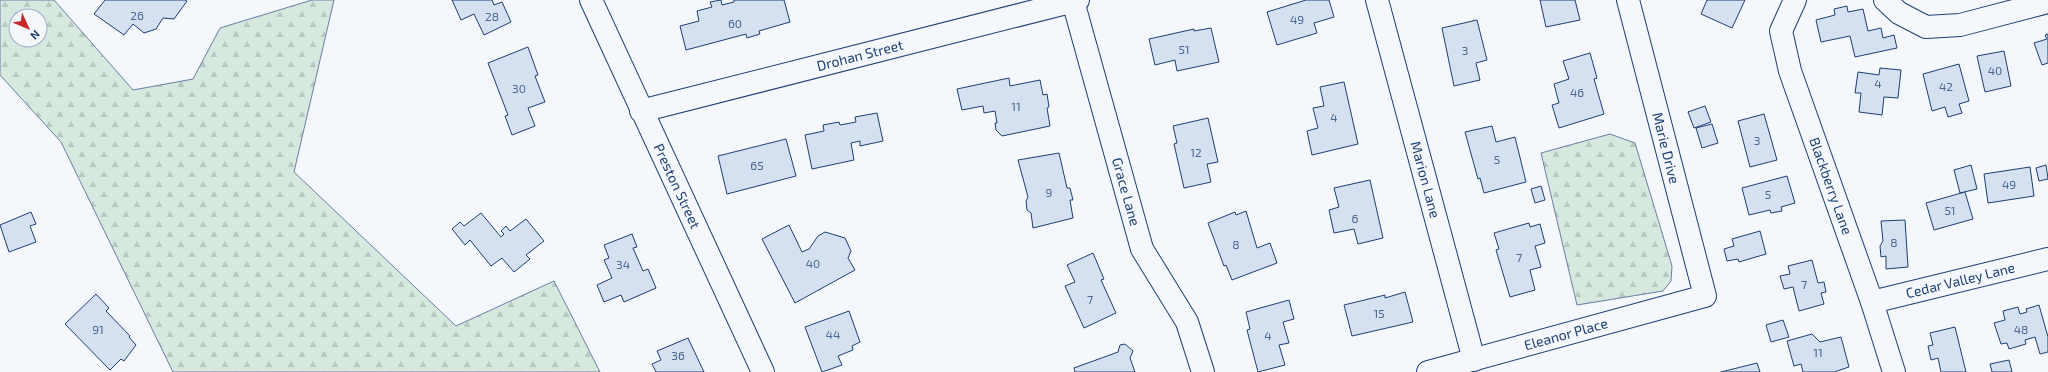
<svg xmlns="http://www.w3.org/2000/svg" width="2048" height="372" font-family="'Exo 2',sans-serif">
<style>
.forest{fill:url(#forest-firs);stroke:#687fa3;fill-rule:evenodd}
.building{fill:#d5e0f0;stroke:#1d3f73}
.lines{fill:none;stroke-linecap:round;stroke-linejoin:round}
.minor-casing{stroke:#1d3f73;stroke-width:24}
.minor{stroke:#f4f7fb;stroke-width:22}
.labels{text-anchor:middle;stroke-width:3;stroke-linejoin:round;paint-order:stroke}
.number-label{font-size:12px;fill:#4b6792}
.street-label{font-size:14px;fill:#1d3f73;stroke:#f4f7fb}
</style>
<defs>
<pattern id="forest-firs" width="22" height="20" patternUnits="userSpaceOnUse"><rect width="22" height="20" fill="#d7e8df"/><path d="M5 1l3.5 6h-7zM16 11l3.5 6h-7z" fill="#b8c8c3"/></pattern>
</defs>
<rect width="100%" height="100%" fill="#f4f7fb"/>
<!-- forest -->
<g class="forest">
<path d="M0,0h54l79,90 60,-11 27,-51 92,-28h22l-40,172 162,154 98,-45 46,91h-427l-112,-230 -61,-67zM16,16h24v24h-24z"/>
<polygon points="1610,134 1635,143 1672,266 1671,281 1663,291 1577,305 1541,153"/>
</g>
<!-- building -->
<g class="building">
<polygon points="105,0 185,0 187,1 174,19 163,18 156,29 144,33 133,24 124,35 94,14"/>
<polygon points="452,0 492,0 494,5 502,2 511,22 484,35 474,14 461,20"/>
<polygon points="721,0 722,5 734,2 734,0 784,0 790,22 759,31 760,34 747,38 746,34 686,50 680,26 699,21 697,11 712,7 710,2"/>
<polygon points="1306,0 1329,0 1334,17 1314,23 1317,33 1277,45 1267,12"/>
<polygon points="1540,0 1575,0 1580,20 1546,27"/>
<polygon points="1707,0 1745,0 1732,28 1701,14"/>
<polygon points="1847,6 1848,12 1863,9 1868,31 1881,28 1883,38 1894,35 1897,48 1855,57 1850,36 1821,42 1816,20 1835,15 1834,9"/>
<polygon points="1477,20 1487,60 1476,63 1480,80 1454,86 1442,28"/>
<polygon points="1211,28 1219,62 1177,71 1175,60 1155,65 1149,39 1194,29 1194,31"/>
<polygon points="2048,34 2048,63 2042,65 2034,43 2047,39 2045,35"/>
<polygon points="528,47 538,75 535,76 545,102 528,108 535,126 512,135 505,116 508,115 488,63"/>
<polygon points="2004,51 2011,86 1985,92 1977,56"/>
<polygon points="1590,53 1597,78 1594,79 1604,114 1559,128 1552,105 1559,103 1554,84 1569,79 1563,61"/>
<polygon points="1959,64 1969,101 1959,104 1962,113 1948,117 1945,107 1932,111 1923,74"/>
<polygon points="1880,68 1901,70 1898,98 1884,97 1882,115 1859,112 1861,93 1855,93 1858,72 1879,75"/>
<polygon points="1009,78 1010,86 1040,80 1043,95 1047,94 1049,107 1047,108 1050,126 1002,136 996,130 995,123 997,123 995,111 984,113 983,106 962,110 957,89"/>
<polygon points="1344,82 1358,144 1312,155 1307,131 1318,128 1313,108 1324,106 1320,87"/>
<polygon points="1705,106 1711,122 1694,128 1688,112"/>
<polygon points="877,113 883,141 860,146 860,141 851,143 854,160 812,169 805,135 824,131 823,125 839,122 840,125 856,122 855,117"/>
<polygon points="1764,114 1777,160 1750,167 1738,121"/>
<polygon points="1208,118 1218,162 1207,164 1211,182 1184,188 1174,144 1177,143 1173,126"/>
<polygon points="1712,124 1718,143 1702,148 1696,128"/>
<polygon points="1492,126 1496,142 1515,137 1526,182 1484,193 1480,178 1478,179 1465,132"/>
<polygon points="786,139 796,176 727,194 718,156"/>
<polygon points="1059,153 1067,188 1070,188 1073,200 1070,200 1073,218 1033,228 1031,213 1027,210 1026,201 1028,197 1018,160"/>
<polygon points="1971,165 1977,189 1960,193 1954,170"/>
<polygon points="2046,165 2048,179 2039,181 2036,168"/>
<polygon points="2030,167 2034,196 1988,203 1984,174"/>
<polygon points="1787,176 1795,203 1781,207 1782,211 1771,213 1770,210 1749,215 1742,188"/>
<polygon points="1370,180 1383,238 1358,244 1354,229 1334,233 1329,210 1339,207 1334,188"/>
<polygon points="1541,186 1545,200 1535,203 1531,189"/>
<polygon points="1965,192 1973,219 1934,230 1926,203"/>
<polygon points="1246,211 1257,248 1270,243 1277,263 1232,280 1226,265 1224,266 1208,223 1235,212 1236,215"/>
<polygon points="31,212 36,224 30,226 36,242 9,252 0,225"/>
<polygon points="481,213 501,237 504,234 501,231 506,226 510,231 526,219 544,241 526,255 530,259 514,272 502,258 491,266 470,240 465,245 452,229 460,222 464,226"/>
<polygon points="1905,220 1908,267 1886,269 1886,256 1881,257 1880,246 1883,241 1881,221"/>
<polygon points="1529,223 1530,227 1540,224 1545,243 1535,246 1541,267 1530,270 1535,290 1510,297 1496,250 1499,249 1494,233"/>
<polygon points="789,225 802,252 809,249 818,236 825,232 845,238 851,251 848,258 855,270 795,303 762,239"/>
<polygon points="1760,231 1766,254 1739,262 1738,259 1727,261 1724,249 1734,246 1732,239"/>
<polygon points="632,234 637,247 633,248 643,271 648,269 656,288 624,302 621,295 604,302 597,285 612,278 604,260 609,258 604,245"/>
<polygon points="1093,253 1104,279 1101,280 1116,313 1084,328 1065,286 1075,282 1067,265"/>
<polygon points="1812,260 1818,283 1824,282 1826,292 1821,293 1824,304 1799,311 1793,287 1784,289 1780,276 1790,274 1788,266"/>
<polygon points="1405,292 1413,322 1352,336 1344,305 1385,295 1385,298"/>
<polygon points="96,294 109,308 106,311 130,336 129,337 136,345 124,361 121,359 110,370 65,324"/>
<polygon points="1289,300 1294,319 1283,322 1289,343 1279,345 1285,365 1258,372 1247,330 1250,329 1246,312"/>
<polygon points="2039,305 2048,337 2048,352 2040,354 2035,337 2025,340 2026,344 2009,349 2007,343 2001,344 1994,323 2005,320 2003,311 2018,307 2020,314 2027,312 2026,309"/>
<polygon points="849,311 860,342 852,346 853,350 838,356 842,365 822,372 805,327"/>
<polygon points="1783,320 1789,337 1771,342 1766,325"/>
<polygon points="1955,327 1966,372 1941,372 1938,358 1931,360 1928,346 1933,345 1930,333"/>
<polygon points="1812,334 1820,342 1841,337 1849,367 1834,372 1803,372 1801,364 1794,366 1787,341"/>
<polygon points="688,338 704,372 656,372 652,364 661,360 657,351"/>
<polygon points="1125,344 1133,351 1130,358 1135,372 1075,372 1074,368 1118,352 1120,345"/>
<polygon points="2009,360 2012,372 1992,372 1990,364"/>
<polygon points="1757,363 1760,372 1721,372"/>
</g>
<g class="lines">
<defs>
<g id="minor">
<path id="s1" d="M591,0l172,372"/>
<path id="s2" d="M1377,0l97,360"/>
<path id="s3" d="M1795,0l-14,31 9,40 82,231 22,70"/>
<polyline points="1885,0 1899,13 1926,27 1960,25 2048,2"/>
<path id="s4" d="M1073,1l69,248 45,73 16,50"/>
<path id="s5" d="M641,111l437,-111"/>
<path id="s6" d="M1872,302l176,-43"/>
<path id="s7" d="M1428,372l277,-76 -77,-296"/>
</g>
</defs>
<!-- minor casing -->
<use href="#minor" class="minor-casing"/>
<!-- minor -->
<use href="#minor" class="minor"/>
</g>
<g class="labels">
<!-- number labels -->
<g class="number-label">
<text x="137" y="20">26</text>
<text x="492" y="21">28</text>
<text x="1297" y="24">49</text>
<text x="735" y="28">60</text>
<text x="1184" y="54">51</text>
<text x="1465" y="55">3</text>
<text x="1995" y="75">40</text>
<text x="1878" y="88">4</text>
<text x="1946" y="91">42</text>
<text x="519" y="93">30</text>
<text x="1577" y="97">46</text>
<text x="1016" y="111">11</text>
<text x="1334" y="122">4</text>
<text x="1757" y="145">3</text>
<text x="1196" y="157">12</text>
<text x="1497" y="164">5</text>
<text x="757" y="170">65</text>
<text x="2009" y="189">49</text>
<text x="1049" y="197">9</text>
<text x="1768" y="199">5</text>
<text x="1950" y="215">51</text>
<text x="1355" y="223">6</text>
<text x="1894" y="247">8</text>
<text x="1236" y="249">8</text>
<text x="1519" y="262">7</text>
<text x="813" y="268">40</text>
<text x="623" y="269">34</text>
<text x="1804" y="289">7</text>
<text x="1090" y="304">7</text>
<text x="1379" y="318">15</text>
<text x="98" y="334">91</text>
<text x="2021" y="334">48</text>
<text x="833" y="339">44</text>
<text x="1268" y="340">4</text>
<text x="1818" y="357">11</text>
<text x="678" y="360">36</text>
</g>
<!-- street labels -->
<g class="street-label">
<text dy="5" stroke="none"><textPath href="#s5" startOffset="226">Drohan Street</textPath></text>
<text transform="translate(1666 148) rotate(76)" y="5">Marie Drive</text>
<text dy="5" stroke="none"><textPath href="#s2" startOffset="186">Marion Lane</textPath></text>
<text dy="5" stroke="none"><textPath href="#s1" startOffset="205">Preston Street</textPath></text>
<text dy="5" stroke="none"><textPath href="#s3" startOffset="197">Blackberry Lane</textPath></text>
<text dy="5" stroke="none"><textPath href="#s4" startOffset="198">Grace Lane</textPath></text>
<text dy="5" stroke="none"><textPath href="#s6" startOffset="91">Cedar Valley Lane</textPath></text>
<text dy="5" stroke="none"><textPath href="#s7" startOffset="143">Eleanor Place</textPath></text>
</g>
</g>
<!-- north arrow -->
<g transform="translate(28 28) rotate(134)"><circle r="19" fill="#f4f7fb" stroke="#9eadc5"/>
<path d="M0-3L7 15L0 10L-7 15Z" fill="#c62828"/>
<text y="-6" font-size="11" font-weight="bold" text-anchor="middle" fill="#1d3f73">N</text>
</g>
</svg>
